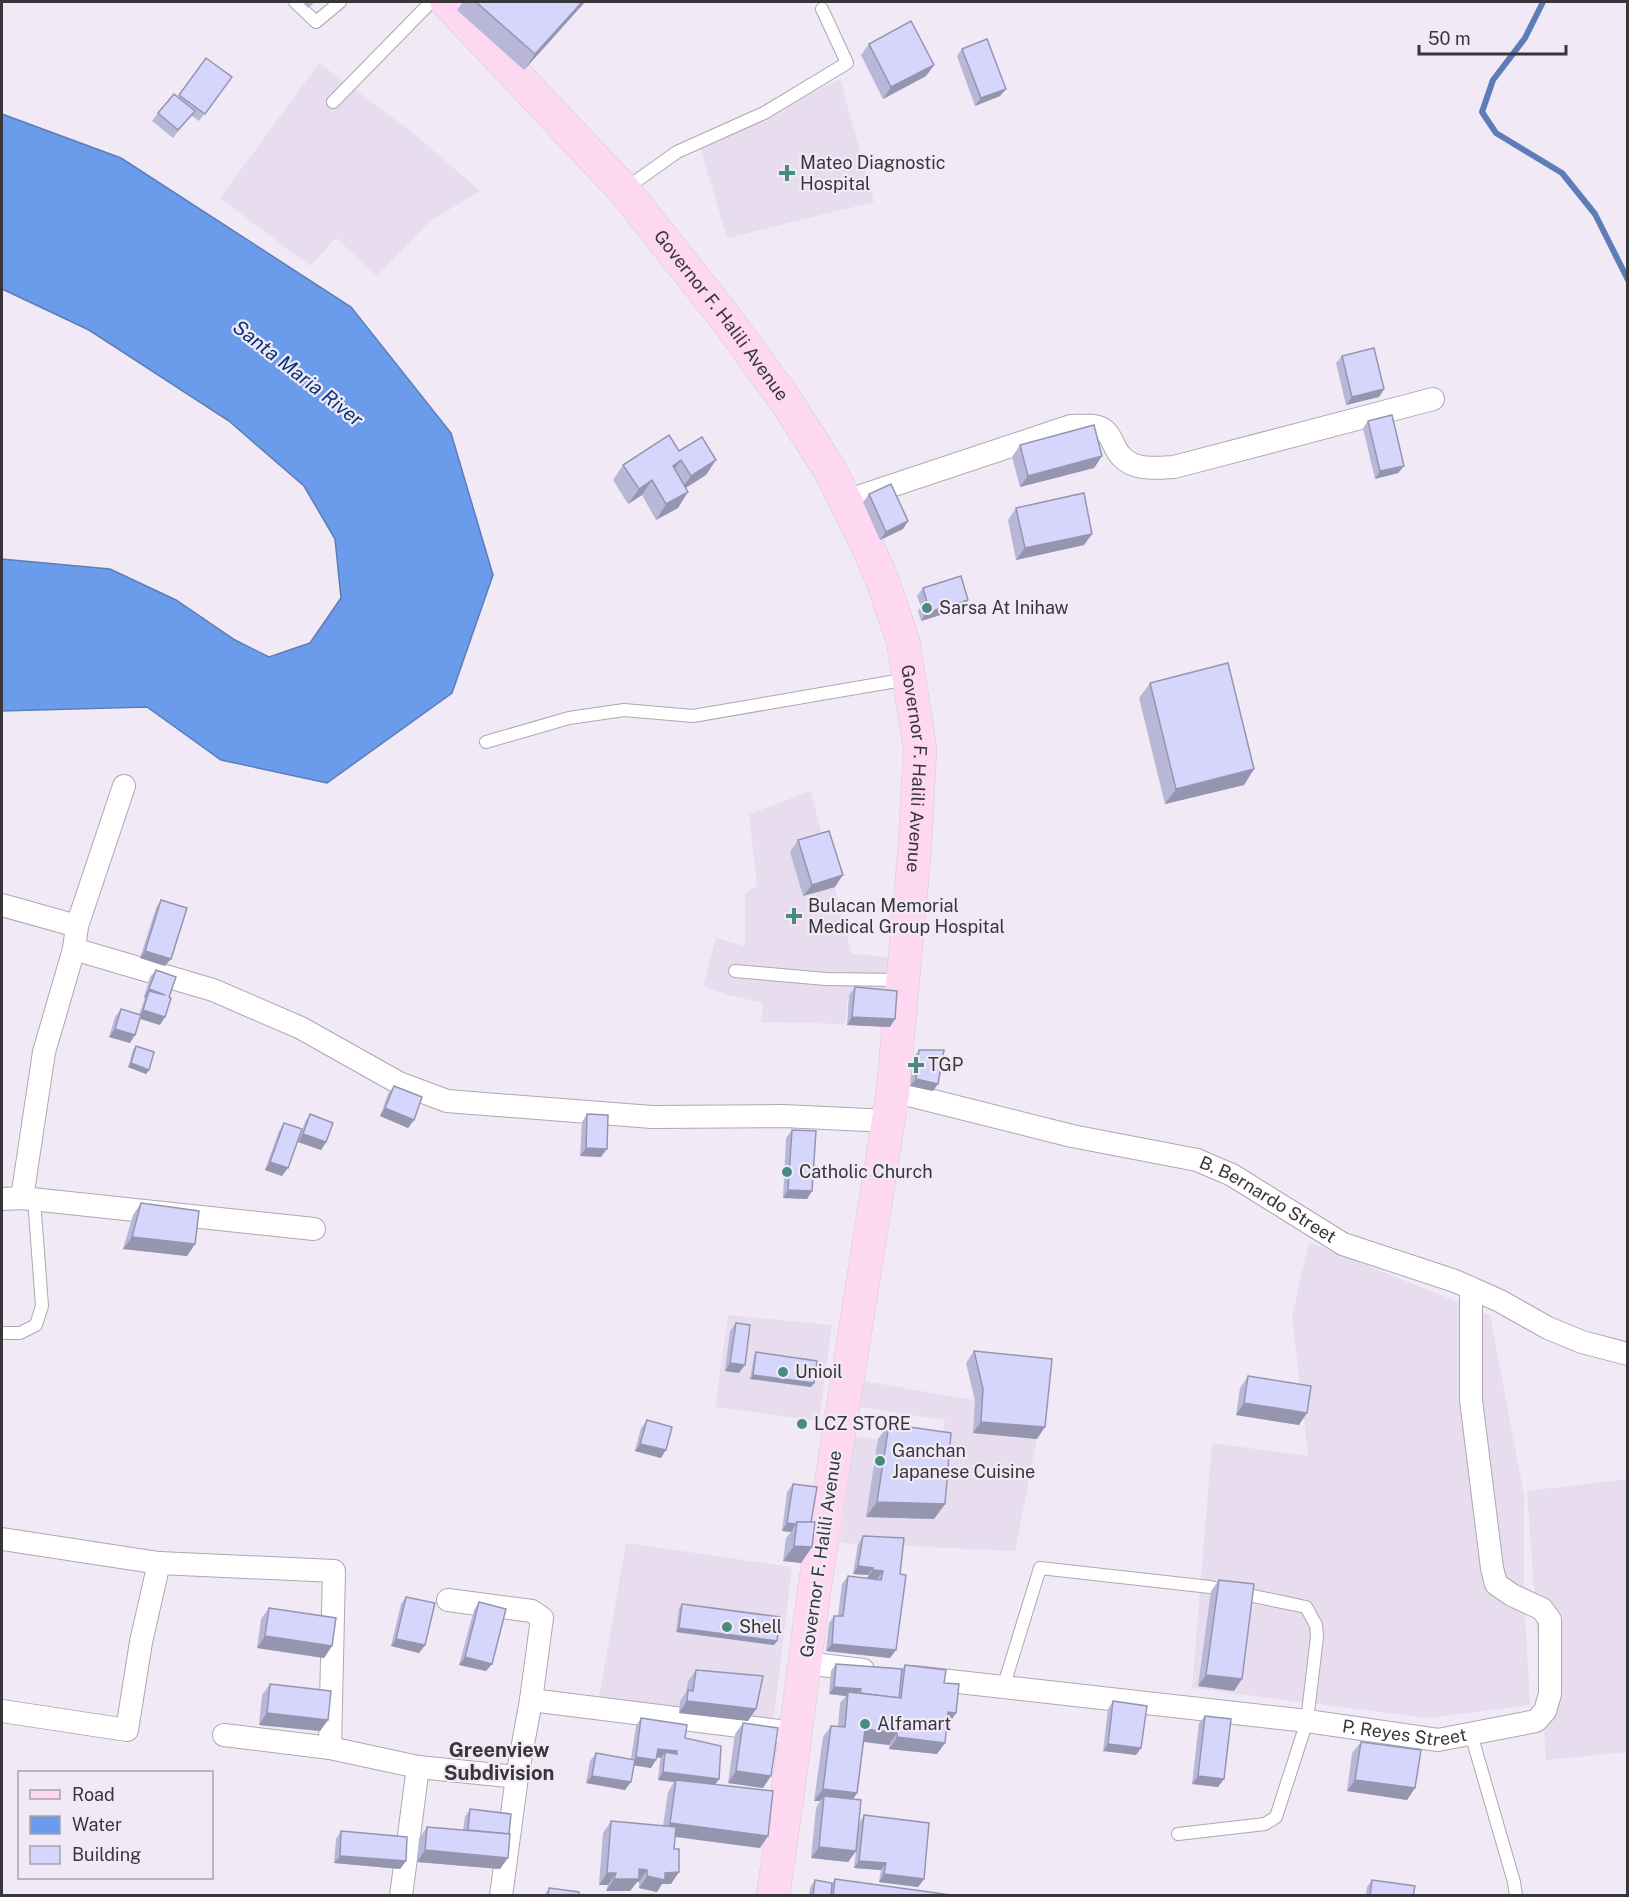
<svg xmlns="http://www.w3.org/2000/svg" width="1629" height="1897" font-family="'Public Sans',sans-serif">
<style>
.built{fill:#e7ddee}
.water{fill:#6b9ceb;stroke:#5c7db6;stroke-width:1.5}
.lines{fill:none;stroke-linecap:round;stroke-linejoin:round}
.stream{stroke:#5c7db6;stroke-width:6}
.service-casing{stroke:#aea7b2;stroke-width:14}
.minor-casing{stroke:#aea7b2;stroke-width:24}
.primary-casing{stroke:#cfcfd0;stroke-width:34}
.service{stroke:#fff;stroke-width:12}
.minor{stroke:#fff;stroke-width:22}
.primary{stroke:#fed7f1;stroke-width:33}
.wall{fill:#b8b7d8}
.shaded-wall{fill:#9695b0}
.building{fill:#d6d5fb;stroke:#9695b0;stroke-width:1.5}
.poi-dot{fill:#488c80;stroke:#f1eaf6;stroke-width:2}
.labels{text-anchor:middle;stroke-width:4.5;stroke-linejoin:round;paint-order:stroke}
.poi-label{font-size:18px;fill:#39363a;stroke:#f1eaf6;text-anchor:start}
.street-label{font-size:18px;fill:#39363a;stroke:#f1eaf6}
.water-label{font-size:20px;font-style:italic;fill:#09357b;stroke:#f1eaf6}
.neighbourhood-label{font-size:20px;font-weight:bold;fill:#39363a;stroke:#f1eaf6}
</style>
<rect width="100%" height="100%" fill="#f1eaf6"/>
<!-- built -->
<g class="built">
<polygon points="319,63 411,131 480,191 430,221 377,276 336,238 310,266 220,198"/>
<polygon points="840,79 874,202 727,238 699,143"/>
<polygon points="811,791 851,952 854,954 896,958 892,999 848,994 845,1024 761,1022 763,1003 729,995 703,986 716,938 745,946 745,893 757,886 749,814"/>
<polygon points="1309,1242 1490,1315 1524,1495 1524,1593 1530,1705 1428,1718 1192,1688 1212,1443 1308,1456 1292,1317"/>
<polygon points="728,1315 832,1325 819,1421 715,1407"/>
<polygon points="966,1363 1043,1371 1037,1439 1015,1551 840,1543 855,1436 940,1449 945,1420 860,1407 863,1381 974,1400"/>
<polygon points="1627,1479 1627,1752 1546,1760 1527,1491"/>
<polygon points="626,1543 792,1567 773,1723 598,1704"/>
</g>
<!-- water -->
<polygon class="water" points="2,114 121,158 351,307 451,433 493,575 452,693 327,783 221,760 147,707 2,711 2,559 110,569 176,600 235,640 269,657 310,643 341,598 335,539 304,486 229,421 89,330 2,289"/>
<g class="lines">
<!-- stream -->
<polyline class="stream" points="1543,2 1525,38 1493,80 1482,112 1496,133 1562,173 1595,214 1628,280"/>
<defs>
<g id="service">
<polyline points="295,2 316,22 340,2"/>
<polyline points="333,102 431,2"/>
<polyline points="625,189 677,152 764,113 847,63 822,9"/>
<polyline points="486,742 569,718 624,710 693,716 908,679"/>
<polyline points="735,971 826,979 903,980"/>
<polyline points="2,1333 20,1333 36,1325 42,1306 34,1199"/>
<polyline points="1003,1688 1040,1568 1210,1587 1306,1607 1316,1625 1317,1637 1307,1721 1276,1817 1265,1824 1178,1834"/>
<polyline points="1471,1734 1514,1882 1516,1896"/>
</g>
<g id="minor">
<path d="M846,501l225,-75c10,0 22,-2 32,3 10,7 10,19 18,27 13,15 35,12 53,11l259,-68"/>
<polyline points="2,905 77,926"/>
<polyline points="74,949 213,990 301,1028 399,1083 447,1101 652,1117 783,1116 889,1121"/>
<path id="s1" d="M893,1091l179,45 125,24 35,15 111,69 112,37 45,20 48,27 34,14 46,12"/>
<polyline points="22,1198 44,1052 74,949 77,926 124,786"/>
<polyline points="2,1199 22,1198 314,1229"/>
<polyline points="2,1539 159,1563 334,1571 330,1748"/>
<polyline points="448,1600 532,1611 542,1618 531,1700 517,1777 501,1896"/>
<polyline points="805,1663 863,1670"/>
<path id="s2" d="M914,1677l393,44 131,19 98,-19 9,-10 5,-17v-74l-8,-11 -30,-14 -16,-11 -4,-16 -21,-168v-112"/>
<polyline points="531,1700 795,1733"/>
<polyline points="2,1711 127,1730 141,1642 159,1563"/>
<polyline points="224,1735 330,1748 418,1767 517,1777"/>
<polyline points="401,1896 418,1767"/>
</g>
<g id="primary">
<path id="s3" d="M447,2l177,188 103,130 59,81 44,69 38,77 14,32 21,62 6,37 11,70 -5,97 -22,246 -79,500 -27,207 -14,98"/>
</g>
</defs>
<!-- service casing -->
<use href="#service" class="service-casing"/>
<!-- minor casing -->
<use href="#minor" class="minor-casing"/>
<!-- primary casing -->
<use href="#primary" class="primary-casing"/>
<!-- service -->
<use href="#service" class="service"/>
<!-- minor -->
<use href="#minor" class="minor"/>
<!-- primary -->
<use href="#primary" class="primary"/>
</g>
<!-- wall -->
<g class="wall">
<polygon points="302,2 315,2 308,8"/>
<polygon points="463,2 585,2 524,70 457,10"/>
<polygon points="869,44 934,65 926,76 883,99 861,55"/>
<polygon points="962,49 1006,89 1000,96 975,106 957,56"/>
<polygon points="206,58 232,77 199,121 191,115 173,138 152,121 158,113 178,97"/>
<polygon points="1342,356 1384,389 1379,397 1346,405 1336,363"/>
<polygon points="1368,421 1404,466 1398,473 1375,479 1363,428"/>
<polygon points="1020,445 1102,456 1094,468 1020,487 1012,457"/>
<polygon points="679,451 706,475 686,488 678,508 656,520 642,495 628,504 613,480 623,465"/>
<polygon points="869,494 908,521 903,529 880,540 863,502"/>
<polygon points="1016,508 1092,534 1084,545 1016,560 1008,520"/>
<polygon points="923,588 963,608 921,621 918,611 921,607 917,596"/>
<polygon points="1150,683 1254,769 1244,785 1165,804 1139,698"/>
<polygon points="798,840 835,887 803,896 790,852"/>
<polygon points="161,900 165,966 140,958 156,908"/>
<polygon points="156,970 160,1025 140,1019 130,1043 109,1037 115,1017 121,1009 139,1015 145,998 144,997 150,977"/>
<polygon points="855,987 890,1027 847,1025 849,995"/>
<polygon points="136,1046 149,1070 146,1074 128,1067 133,1050"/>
<polygon points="919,1050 933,1091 910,1086 913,1058"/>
<polygon points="394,1086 414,1120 408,1128 380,1116 388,1094"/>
<polygon points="310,1114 326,1142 321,1150 298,1142 305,1122"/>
<polygon points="587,1114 601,1157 580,1156 582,1122"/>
<polygon points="284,1123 282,1176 265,1170 279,1131"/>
<polygon points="792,1130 812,1191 807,1199 783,1198 786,1138"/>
<polygon points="141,1203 195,1244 187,1256 123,1249 133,1215"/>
<polygon points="736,1323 739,1373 725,1371 730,1331"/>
<polygon points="974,1351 1037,1439 973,1433 975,1400 966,1363"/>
<polygon points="756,1352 811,1387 750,1379 754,1356"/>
<polygon points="1248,1376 1299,1425 1236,1415 1240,1388"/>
<polygon points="647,1420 661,1458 635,1451 641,1428"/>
<polygon points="889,1424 945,1504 934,1519 866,1517 878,1439"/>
<polygon points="793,1484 811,1522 812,1547 801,1563 783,1561 786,1538 791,1532 782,1531 787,1492"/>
<polygon points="863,1536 900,1574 896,1650 890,1658 826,1651 829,1623 834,1616 838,1616 842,1584 848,1576 867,1578 868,1575 853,1574 858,1544"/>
<polygon points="1219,1580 1234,1691 1198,1686 1211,1591"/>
<polygon points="406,1597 425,1645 419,1653 391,1646 401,1604"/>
<polygon points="479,1602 492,1664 486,1671 459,1665 474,1610"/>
<polygon points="682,1604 774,1645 676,1632 679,1608"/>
<polygon points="269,1608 332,1646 324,1658 257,1648 261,1619"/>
<polygon points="836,1664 902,1669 905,1665 944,1683 956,1713 947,1725 945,1743 937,1754 889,1749 889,1745 864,1742 857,1793 853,1799 859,1823 864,1815 924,1879 918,1887 879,1882 881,1870 854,1868 856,1851 848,1862 811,1858 816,1808 820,1801 814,1801 823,1737 831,1726 838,1726 840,1703 846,1696 829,1694 831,1671"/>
<polygon points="696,1670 756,1709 748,1721 679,1713 680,1701 686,1692 688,1681"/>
<polygon points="270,1684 328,1720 320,1731 259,1725 262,1695"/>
<polygon points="1113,1701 1141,1748 1136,1755 1103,1751 1108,1709"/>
<polygon points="1205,1716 1218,1787 1192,1784 1199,1723"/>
<polygon points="641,1718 685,1738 719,1779 715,1785 760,1848 675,1837 671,1884 662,1884 657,1892 639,1888 639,1882 637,1882 630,1891 606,1891 608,1885 599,1885 603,1833 611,1821 663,1826 668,1792 674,1782 658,1780 660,1760 661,1758 657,1757 651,1768 634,1765 625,1790 586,1783 590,1761 596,1753 631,1759 636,1726"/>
<polygon points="743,1723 763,1788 728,1783 735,1734"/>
<polygon points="1361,1742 1415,1788 1407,1800 1347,1791 1352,1753"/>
<polygon points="470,1809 500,1869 417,1862 419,1838 427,1827 463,1830 465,1817"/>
<polygon points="341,1831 406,1861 400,1869 334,1863 336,1839"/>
<polygon points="835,1879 958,1896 809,1896 810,1888 815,1880 832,1883"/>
<polygon points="1372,1880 1413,1896 1366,1896 1367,1887"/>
<polygon points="549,1888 579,1896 544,1896"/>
</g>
<!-- shaded-wall -->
<g class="shaded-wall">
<polygon points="582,2 585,2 524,70 535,54"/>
<polygon points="934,65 926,76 883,99 891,87"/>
<polygon points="1006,89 1000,96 975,106 981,98"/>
<polygon points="1384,389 1379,397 1346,405 1352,397"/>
<polygon points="1102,456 1094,468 1020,487 1028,476"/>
<polygon points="681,460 670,476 673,466"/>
<polygon points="716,460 706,475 680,491 691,476"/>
<polygon points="1404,466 1398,473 1375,479 1380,471"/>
<polygon points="652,480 642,495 628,504 639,489"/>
<polygon points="688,492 678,508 656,520 666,504"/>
<polygon points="908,521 903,529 880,540 886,532"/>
<polygon points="1092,534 1084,545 1016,560 1025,548"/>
<polygon points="968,600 963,608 921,621 926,613"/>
<polygon points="1254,769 1244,785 1165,804 1176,789"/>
<polygon points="843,875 835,887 803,896 812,885"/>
<polygon points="145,951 171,959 165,966 140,958"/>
<polygon points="149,989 165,995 149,991 145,998 144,997"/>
<polygon points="143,1010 165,1017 160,1025 138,1018"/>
<polygon points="852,1017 895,1019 890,1027 847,1025"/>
<polygon points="115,1029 135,1035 130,1043 109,1037"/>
<polygon points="131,1063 149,1070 146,1074 128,1067"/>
<polygon points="916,1079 938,1084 933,1091 910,1086"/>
<polygon points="385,1108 414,1120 408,1128 380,1116"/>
<polygon points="303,1134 326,1142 321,1150 298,1142"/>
<polygon points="586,1148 607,1149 601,1157 580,1156"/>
<polygon points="270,1162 288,1168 282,1176 265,1170"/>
<polygon points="788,1190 812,1191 807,1199 783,1198"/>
<polygon points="132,1237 195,1244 187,1256 123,1249"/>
<polygon points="730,1363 745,1365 739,1373 725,1371"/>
<polygon points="753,1375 814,1383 811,1387 750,1379"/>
<polygon points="1244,1403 1307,1413 1299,1425 1236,1415"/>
<polygon points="981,1422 1045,1427 1037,1439 973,1433"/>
<polygon points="640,1444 666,1450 661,1458 635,1451"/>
<polygon points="877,1502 945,1504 934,1519 866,1517"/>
<polygon points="787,1523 796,1524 791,1532 782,1531"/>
<polygon points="794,1546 812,1547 801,1563 783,1561"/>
<polygon points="858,1566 873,1568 868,1575 853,1574"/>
<polygon points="873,1570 883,1571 877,1579 867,1578"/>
<polygon points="679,1628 777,1641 774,1645 676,1632"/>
<polygon points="265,1636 332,1646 324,1658 257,1648"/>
<polygon points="396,1639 425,1645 419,1653 391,1646"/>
<polygon points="832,1644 896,1650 890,1658 826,1651"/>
<polygon points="465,1657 492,1664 486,1671 459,1665"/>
<polygon points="1206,1675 1242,1679 1234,1691 1198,1686"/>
<polygon points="834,1687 861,1689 855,1696 848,1692 846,1696 829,1694"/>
<polygon points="687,1701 756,1709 748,1721 679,1713"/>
<polygon points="948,1712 956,1713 948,1725 940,1724"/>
<polygon points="267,1713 328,1720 320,1731 259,1725"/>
<polygon points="865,1729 897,1733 889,1745 857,1741"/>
<polygon points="897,1737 945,1743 937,1754 889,1749"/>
<polygon points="1108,1744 1141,1748 1136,1755 1103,1751"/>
<polygon points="658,1749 677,1751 671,1759 665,1752 661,1758 653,1757"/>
<polygon points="636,1757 656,1760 651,1768 631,1765"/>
<polygon points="736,1771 771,1776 763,1788 728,1783"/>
<polygon points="663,1772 719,1779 714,1786 676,1780 674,1782 658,1780"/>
<polygon points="592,1776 631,1782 625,1790 586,1783"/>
<polygon points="1198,1776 1224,1779 1218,1787 1192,1784"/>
<polygon points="1355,1780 1415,1788 1407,1800 1347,1791"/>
<polygon points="823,1789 857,1793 849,1805 824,1796 820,1801 814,1801"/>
<polygon points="670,1823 768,1836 760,1848 662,1835"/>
<polygon points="819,1847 856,1851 848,1862 811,1858"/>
<polygon points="425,1850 508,1858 500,1869 417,1862"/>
<polygon points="340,1856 406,1861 400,1869 334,1863"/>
<polygon points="859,1861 886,1863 881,1870 854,1868"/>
<polygon points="639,1869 647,1870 639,1882 637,1882 630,1891 606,1891 614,1879"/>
<polygon points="679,1872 671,1884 662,1884 657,1892 639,1888 647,1876 665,1873"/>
<polygon points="607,1873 616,1873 608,1885 599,1885"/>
<polygon points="884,1874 924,1879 918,1887 879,1882"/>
</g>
<!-- building -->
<g class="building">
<polygon points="476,2 582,2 535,54"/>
<polygon points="911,21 934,65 891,87 869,44"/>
<polygon points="987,39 1006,89 981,98 962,49"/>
<polygon points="206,58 232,77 205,114 179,95"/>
<polygon points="174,94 195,111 178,130 158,113"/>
<polygon points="1374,348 1384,389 1352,397 1342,356"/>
<polygon points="1392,415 1404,466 1380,471 1368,421"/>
<polygon points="1094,425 1102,456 1028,476 1020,445"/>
<polygon points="669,435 679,451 702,437 716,460 691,476 681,460 673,466 688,492 666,504 652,480 639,489 623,465"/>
<polygon points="891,484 908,521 886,532 869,494"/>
<polygon points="1084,493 1092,534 1025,548 1016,508"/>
<polygon points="961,576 968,600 926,613 923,603 927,602 923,588"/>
<polygon points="1228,663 1254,769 1176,789 1150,683"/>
<polygon points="829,831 843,875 812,885 798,840"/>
<polygon points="161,900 187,908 171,959 145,951"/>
<polygon points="156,970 176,977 169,997 171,998 165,1017 143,1010 149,991 165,995 149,989"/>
<polygon points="855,987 897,991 895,1019 852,1017"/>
<polygon points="121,1009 141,1015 135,1035 115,1029"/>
<polygon points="136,1046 154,1052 149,1070 131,1063"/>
<polygon points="919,1050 944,1050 938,1084 916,1079"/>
<polygon points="394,1086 422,1097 414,1120 385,1108"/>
<polygon points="310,1114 333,1123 326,1142 303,1134"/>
<polygon points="587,1114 608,1115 607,1149 586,1148"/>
<polygon points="284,1123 302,1129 288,1168 270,1162"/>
<polygon points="792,1130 816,1131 812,1191 788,1190"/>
<polygon points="141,1203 199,1211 195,1244 132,1237"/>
<polygon points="736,1323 750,1325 745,1365 730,1363"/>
<polygon points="974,1351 1052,1359 1045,1427 981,1422 983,1389"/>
<polygon points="756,1352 817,1361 814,1383 753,1375"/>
<polygon points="1248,1376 1311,1386 1307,1413 1244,1403"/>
<polygon points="647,1420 672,1427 666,1450 640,1444"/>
<polygon points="889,1424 951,1433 945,1504 877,1502"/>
<polygon points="793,1484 817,1487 811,1522 797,1522 797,1524 787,1523"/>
<polygon points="797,1522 815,1522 812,1547 794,1546"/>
<polygon points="863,1536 904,1538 900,1574 906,1575 896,1650 832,1644 834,1616 843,1616 848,1576 881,1580 883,1571 873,1570 873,1568 858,1566"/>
<polygon points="1219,1580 1254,1584 1242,1679 1206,1675"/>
<polygon points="406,1597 435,1603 425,1645 396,1639"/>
<polygon points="479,1602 506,1609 492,1664 465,1657"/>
<polygon points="682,1604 780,1617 777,1641 679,1628"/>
<polygon points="269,1608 336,1618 332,1646 265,1636"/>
<polygon points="836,1664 902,1669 899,1698 860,1693 861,1689 834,1687"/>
<polygon points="905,1665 946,1670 944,1683 959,1684 956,1713 948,1712 945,1743 897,1737 897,1733 865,1729 857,1793 823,1789 831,1726 845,1727 848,1692 901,1698"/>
<polygon points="696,1670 763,1676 756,1709 687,1701 688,1690 693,1691"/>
<polygon points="270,1684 331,1691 328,1720 267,1713"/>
<polygon points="1113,1701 1147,1706 1141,1748 1108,1744"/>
<polygon points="1205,1716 1231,1719 1224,1779 1198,1776"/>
<polygon points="641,1718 687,1725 685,1738 721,1746 719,1779 663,1772 665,1752 677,1754 677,1751 658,1749 656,1760 636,1757"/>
<polygon points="743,1723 778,1728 771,1776 736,1771"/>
<polygon points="1361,1742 1421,1750 1415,1788 1355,1780"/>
<polygon points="596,1753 635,1760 631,1782 592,1776"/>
<polygon points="676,1780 773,1791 768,1836 670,1823"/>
<polygon points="824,1796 861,1800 856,1851 819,1847"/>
<polygon points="470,1809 511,1814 509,1834 468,1830"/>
<polygon points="864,1815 929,1823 924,1879 884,1874 886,1863 859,1861"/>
<polygon points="611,1821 676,1827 674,1849 679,1849 679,1872 665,1873 665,1880 647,1876 647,1870 639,1869 639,1879 614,1879 616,1873 607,1873"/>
<polygon points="427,1827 510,1834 508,1858 425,1850"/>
<polygon points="341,1831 407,1837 406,1861 340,1856"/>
<polygon points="835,1879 958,1896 833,1896"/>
<polygon points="815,1880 832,1883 831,1896 813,1896"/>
<polygon points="1372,1880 1415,1886 1413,1896 1370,1896"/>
<polygon points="549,1888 579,1892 579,1896 548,1896"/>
</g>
<!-- markers -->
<g class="poi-dot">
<path d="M784 164h6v6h6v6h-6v6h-6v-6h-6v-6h6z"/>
<circle cx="927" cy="608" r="6"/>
<path d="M791 907h6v6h6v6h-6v6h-6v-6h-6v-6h6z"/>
<path d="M913 1056h6v6h6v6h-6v6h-6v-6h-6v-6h6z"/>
<circle cx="787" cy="1172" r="6"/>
<circle cx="783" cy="1372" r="6"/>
<circle cx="802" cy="1424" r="6"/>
<circle cx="880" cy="1461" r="6"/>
<circle cx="727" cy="1627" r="6"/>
<circle cx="865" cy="1724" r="6"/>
</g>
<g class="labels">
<!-- poi labels -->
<g class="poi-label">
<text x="800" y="169">Mateo Diagnostic<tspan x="800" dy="21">Hospital</tspan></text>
<text x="939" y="614">Sarsa At Inihaw</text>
<text x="808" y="912">Bulacan Memorial<tspan x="808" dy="21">Medical Group Hospital</tspan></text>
<text x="928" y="1071">TGP</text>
<text x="799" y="1178">Catholic Church</text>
<text x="795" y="1378">Unioil</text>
<text x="814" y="1430">LCZ STORE</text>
<text x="892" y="1457">Ganchan<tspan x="892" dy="21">Japanese Cuisine</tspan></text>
<text x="739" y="1633">Shell</text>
<text x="877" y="1730">Alfamart</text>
</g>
<!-- street labels -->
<g class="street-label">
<text dy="6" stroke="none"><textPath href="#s3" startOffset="417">Governor F. Halili Avenue</textPath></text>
<text dy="6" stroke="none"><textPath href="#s3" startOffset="921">Governor F. Halili Avenue</textPath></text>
<text dy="6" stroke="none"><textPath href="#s1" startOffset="393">B. Bernardo Street</textPath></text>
<text transform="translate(821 1554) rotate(-82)" y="6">Governor F. Halili Avenue</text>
<text dy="6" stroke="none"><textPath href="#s2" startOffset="494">P. Reyes Street</textPath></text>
</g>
<!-- water labels -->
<g class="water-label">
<text transform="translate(298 373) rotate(38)" y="7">Santa Maria River</text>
</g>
<!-- neighbourhood labels -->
<g class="neighbourhood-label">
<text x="499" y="1757">Greenview<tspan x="499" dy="23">Subdivision</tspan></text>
</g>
</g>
<!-- border -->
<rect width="1629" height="1897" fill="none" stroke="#39363a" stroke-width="6"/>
<!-- legend -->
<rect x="18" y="1771" width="195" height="108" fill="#f1eaf6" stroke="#a7a2ab" stroke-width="1.5"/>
<rect x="30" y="1790" width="30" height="9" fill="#fed7f1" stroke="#a7a2ab" stroke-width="1.5"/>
<text x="72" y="1801" font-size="18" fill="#39363a">Road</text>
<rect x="30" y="1816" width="30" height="18" fill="#6b9ceb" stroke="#a7a2ab" stroke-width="1.5"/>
<text x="72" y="1831" font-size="18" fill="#39363a">Water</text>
<rect x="30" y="1846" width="30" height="18" fill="#d6d5fb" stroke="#a7a2ab" stroke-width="1.5"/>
<text x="72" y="1861" font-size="18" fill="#39363a">Building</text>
<!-- scale -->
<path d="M1419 45v9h147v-9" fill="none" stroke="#39363a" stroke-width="3"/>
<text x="1428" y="45" font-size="18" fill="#39363a" stroke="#f1eaf6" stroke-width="4.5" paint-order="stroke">50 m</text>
</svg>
